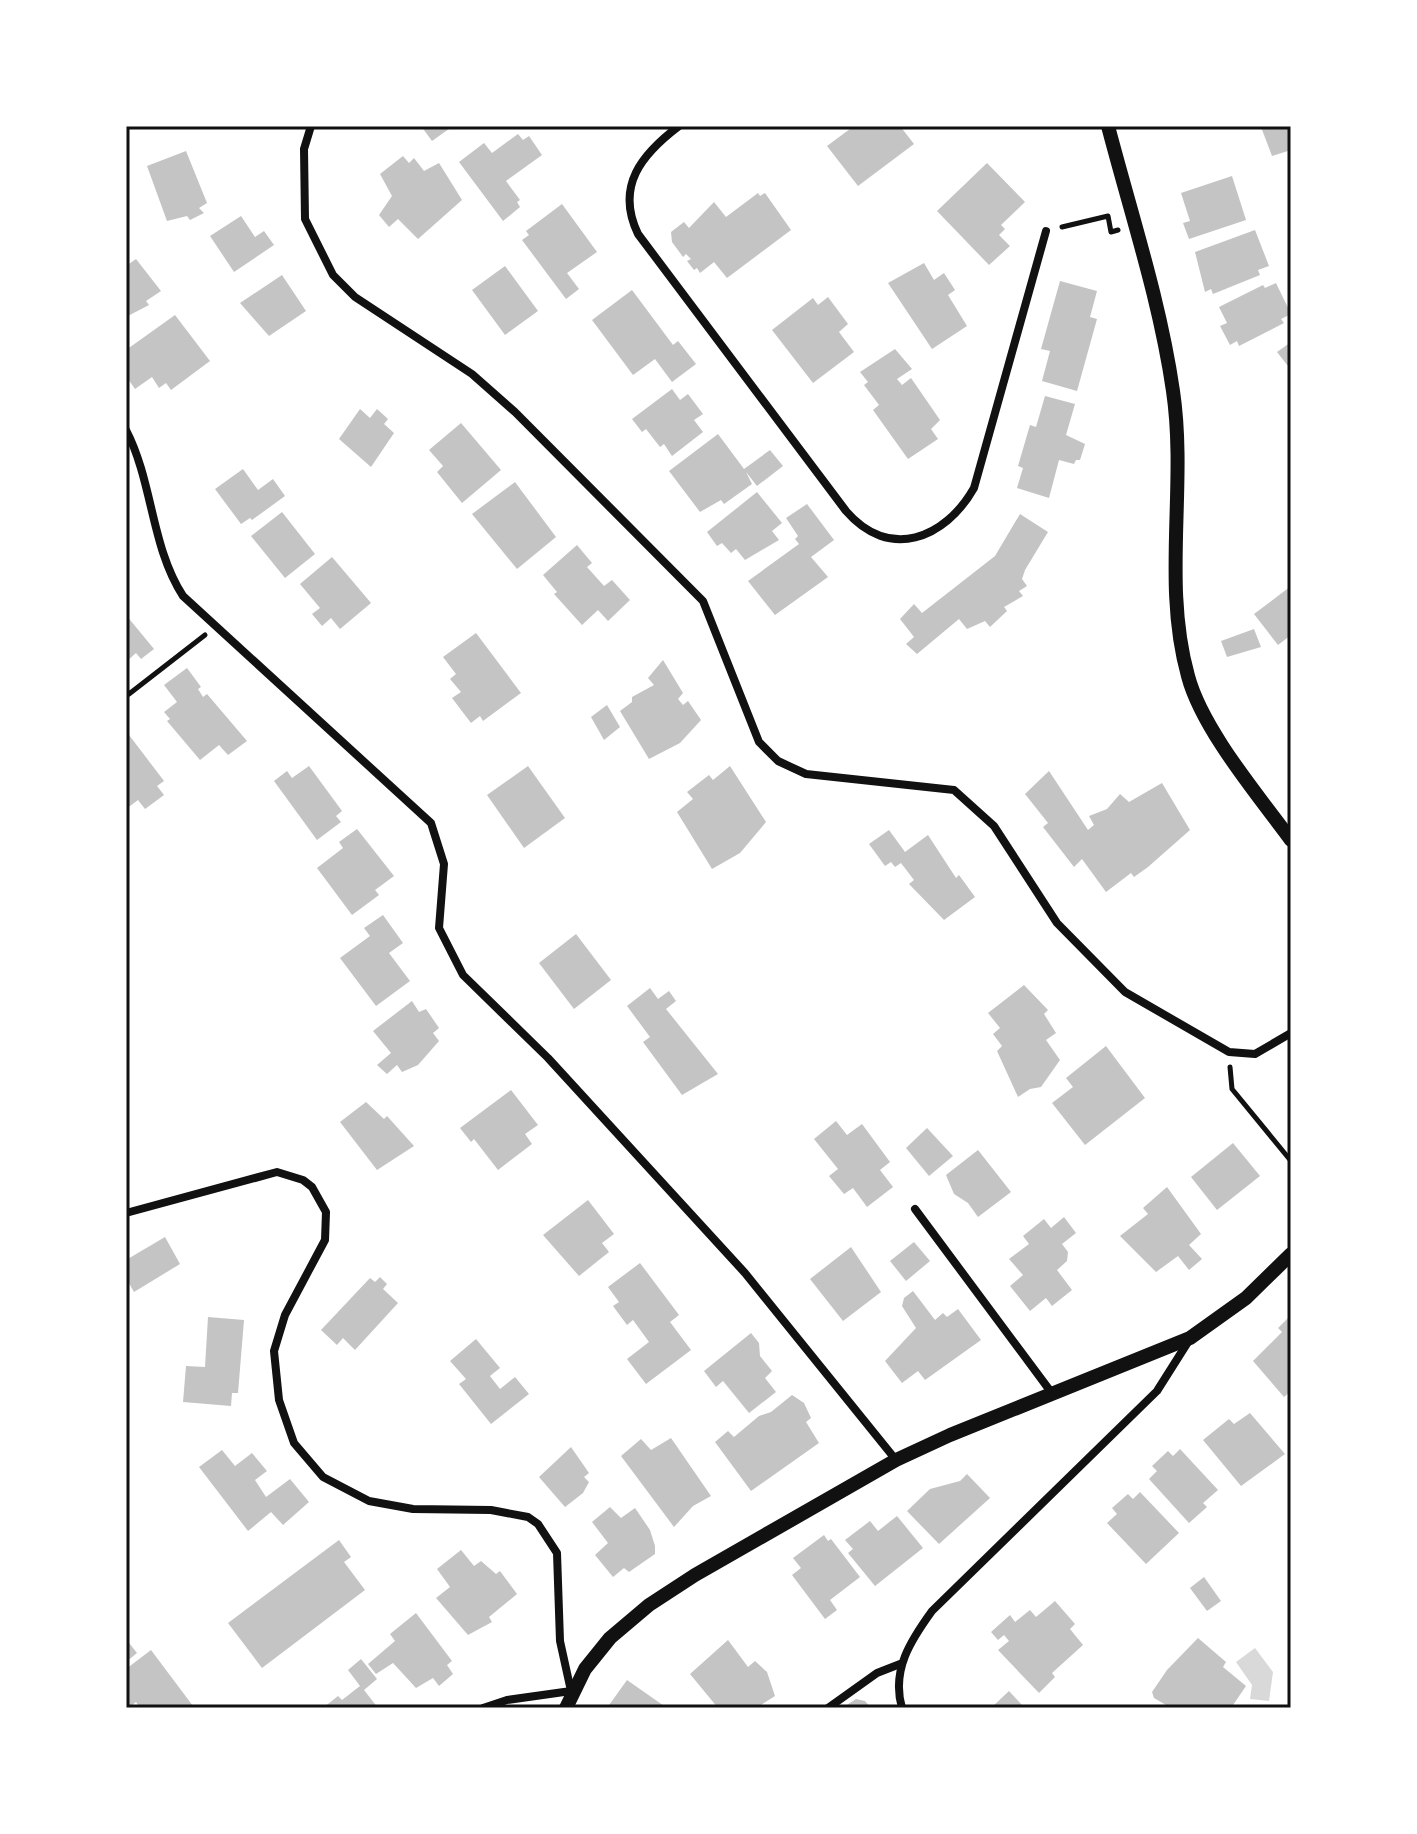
<svg xmlns="http://www.w3.org/2000/svg" width="1417" height="1834" font-family="Montserrat,sans-serif">
<style>
.water{fill:#d9d9d9}
.building{fill:#c4c4c4}
.lines{fill:none;stroke-linecap:round;stroke-linejoin:round}
.path{stroke:#111;stroke-width:5}
.minor{stroke:#111;stroke-width:8}
.tertiary{stroke:#111;stroke-width:14}
.neatline{fill:none;stroke:#111;stroke-width:3}
</style>
<rect width="100%" height="100%" fill="#fff"/>
<!-- water -->
<polygon class="water" points="1255,1648 1273,1672 1269,1701 1250,1699 1252,1685 1236,1662"/>
<!-- building -->
<g class="building">
<polygon points="421,126 453,126 432,141"/>
<polygon points="854,126 900,126 914,144 858,186 827,146"/>
<polygon points="1289,126 1291,150 1272,156 1261,127"/>
<polygon points="518,134 523,140 529,136 542,155 506,181 520,200 517,202 520,207 503,221 459,162 484,143 492,153"/>
<polygon points="186,151 207,203 199,208 204,213 190,220 187,216 167,221 147,166"/>
<polygon points="403,156 409,163 414,158 424,171 439,163 462,200 418,239 398,219 389,227 379,215 392,196 380,174"/>
<polygon points="987,163 1025,202 1001,225 1005,229 999,235 1010,246 989,265 937,211"/>
<polygon points="1232,176 1246,220 1189,239 1183,223 1190,221 1181,193"/>
<polygon points="758,193 760,196 765,193 791,230 727,278 714,262 700,273 697,268 694,270 687,261 691,259 686,254 683,257 672,242 671,232 684,222 689,228 714,202 726,217"/>
<polygon points="562,204 597,252 567,273 579,289 566,299 522,240 529,235 526,231"/>
<polygon points="241,216 255,237 264,231 274,245 234,272 210,236"/>
<polygon points="1255,230 1269,266 1258,270 1260,275 1213,294 1211,289 1205,292 1195,252"/>
<polygon points="136,259 161,291 146,301 149,305 126,317 126,266"/>
<polygon points="924,263 934,280 944,273 955,290 948,295 967,326 932,349 888,283"/>
<polygon points="505,266 538,311 505,335 472,290"/>
<polygon points="282,275 306,311 269,336 240,303"/>
<polygon points="1060,281 1097,291 1090,317 1097,319 1077,391 1042,381 1050,351 1041,349"/>
<polygon points="1276,283 1291,314 1281,319 1284,323 1239,346 1237,341 1230,345 1220,326 1227,323 1219,307 1263,285 1265,288"/>
<polygon points="632,290 673,345 678,341 696,364 672,382 655,359 633,375 592,320"/>
<polygon points="828,297 848,324 839,332 854,352 813,383 772,330 813,298 818,305"/>
<polygon points="175,315 210,361 171,390 166,383 159,388 152,377 135,389 126,376 126,350"/>
<polygon points="1291,342 1291,370 1277,352"/>
<polygon points="895,349 912,369 897,379 902,385 911,378 940,420 931,429 938,439 908,459 873,410 879,405 864,385 868,382 860,372"/>
<polygon points="672,389 680,400 688,394 703,414 694,420 703,432 672,456 664,444 660,447 646,429 642,432 632,419"/>
<polygon points="1045,396 1075,404 1066,435 1085,444 1080,460 1076,460 1074,464 1059,460 1049,498 1017,488 1023,468 1018,466 1030,425 1036,427"/>
<polygon points="360,409 370,418 377,409 388,419 384,424 394,433 371,467 339,439"/>
<polygon points="461,423 501,470 462,503 437,472 443,466 429,450"/>
<polygon points="718,434 744,469 770,450 783,466 757,486 746,472 752,484 724,504 721,500 700,512 669,471"/>
<polygon points="243,469 258,490 273,479 285,496 252,520 250,518 241,524 215,489"/>
<polygon points="515,482 556,537 517,569 472,514"/>
<polygon points="757,492 782,523 772,531 779,540 745,560 736,549 731,553 722,543 717,546 707,532"/>
<polygon points="807,504 834,540 811,557 828,577 775,615 748,581 799,544 795,539 798,536 786,518"/>
<polygon points="282,512 315,554 285,578 251,536"/>
<polygon points="1020,514 1048,532 1025,570 1022,579 1027,586 1019,591 1023,596 1004,607 1007,611 990,627 985,621 967,629 959,619 917,654 906,644 914,637 900,619 914,604 922,613 995,556"/>
<polygon points="577,545 592,563 587,567 604,586 612,580 630,600 608,621 598,610 582,625 554,594 557,592 543,575"/>
<polygon points="332,557 371,603 340,629 331,618 322,626 312,614 320,608 300,584"/>
<polygon points="1291,586 1291,635 1278,645 1254,614"/>
<polygon points="126,615 154,649 141,659 136,653 126,662"/>
<polygon points="1254,629 1261,647 1227,657 1221,641"/>
<polygon points="476,633 521,693 483,721 480,716 471,723 452,698 461,692 450,679 456,674 443,657"/>
<polygon points="663,660 683,693 678,699 683,705 688,701 701,720 680,743 649,759 620,711 632,702 632,697 654,685 648,678"/>
<polygon points="187,668 201,687 198,689 203,697 207,694 247,741 228,755 219,745 200,760 167,721 170,719 164,712 177,702 164,685"/>
<polygon points="607,705 620,727 604,740 591,717"/>
<polygon points="126,731 164,781 157,786 164,795 145,809 138,800 126,809"/>
<polygon points="309,766 342,811 336,816 341,822 317,840 274,781 287,771 292,778"/>
<polygon points="528,766 565,818 524,848 487,795"/>
<polygon points="730,766 766,822 740,853 712,869 677,812 693,799 687,792 709,775 713,780"/>
<polygon points="1049,771 1088,830 1094,825 1089,816 1107,809 1120,794 1129,802 1162,783 1190,830 1148,867 1134,877 1131,873 1106,892 1082,859 1074,867 1043,827 1048,823 1025,794"/>
<polygon points="357,829 394,876 375,890 379,895 352,915 317,868 343,848 339,842"/>
<polygon points="889,830 905,852 928,835 956,878 959,875 975,897 944,920 909,884 914,880 901,863 895,867 891,862 885,866 869,844"/>
<polygon points="383,915 403,943 389,953 410,981 376,1006 340,958 370,936 364,928"/>
<polygon points="576,934 611,980 574,1009 539,963"/>
<polygon points="1024,985 1048,1010 1044,1014 1056,1033 1046,1040 1060,1060 1041,1087 1030,1089 1018,1097 997,1051 1002,1046 993,1034 1000,1028 988,1013"/>
<polygon points="650,988 658,999 669,991 676,1001 666,1009 718,1074 682,1095 643,1042 650,1037 627,1006"/>
<polygon points="412,1001 419,1012 426,1009 439,1028 433,1033 439,1041 418,1065 402,1072 397,1065 387,1074 377,1065 391,1053 373,1031"/>
<polygon points="1106,1046 1145,1098 1085,1145 1052,1103 1073,1087 1066,1078"/>
<polygon points="511,1090 538,1125 525,1134 532,1144 498,1170 474,1139 471,1142 460,1128"/>
<polygon points="366,1102 384,1119 387,1116 414,1146 377,1170 340,1122"/>
<polygon points="836,1121 847,1135 862,1124 890,1162 880,1170 893,1187 867,1207 853,1188 844,1194 829,1176 838,1169 814,1139"/>
<polygon points="927,1128 953,1156 929,1176 906,1148"/>
<polygon points="1233,1143 1260,1176 1217,1210 1191,1177"/>
<polygon points="978,1150 1011,1192 978,1217 968,1203 954,1194 946,1175"/>
<polygon points="1167,1187 1201,1234 1189,1245 1202,1259 1189,1270 1178,1256 1156,1272 1120,1236 1148,1214 1143,1208"/>
<polygon points="588,1200 614,1234 602,1243 609,1252 579,1276 543,1235"/>
<polygon points="1064,1217 1076,1233 1062,1244 1068,1252 1067,1261 1057,1270 1072,1290 1052,1306 1046,1298 1030,1311 1010,1286 1023,1275 1009,1259 1029,1244 1023,1236 1044,1219 1051,1228"/>
<polygon points="165,1237 180,1264 134,1292 126,1278 126,1260"/>
<polygon points="914,1242 930,1261 906,1281 890,1261"/>
<polygon points="851,1247 881,1292 843,1321 810,1279"/>
<polygon points="640,1263 679,1315 670,1322 691,1350 646,1384 627,1359 649,1342 633,1320 627,1325 613,1306 619,1302 608,1287"/>
<polygon points="380,1277 387,1284 383,1289 398,1303 355,1350 343,1338 337,1345 321,1330 370,1278 375,1282"/>
<polygon points="913,1291 935,1320 943,1313 947,1317 958,1309 981,1340 925,1380 918,1371 902,1383 885,1361 916,1328 902,1306 904,1298"/>
<polygon points="208,1317 244,1320 238,1393 232,1393 231,1406 183,1402 186,1366 205,1367"/>
<polygon points="1289,1317 1291,1391 1284,1397 1253,1361 1282,1332 1278,1328"/>
<polygon points="751,1333 759,1343 760,1356 772,1371 765,1378 776,1392 749,1413 723,1381 716,1387 704,1371"/>
<polygon points="476,1339 500,1368 490,1376 500,1389 515,1377 529,1394 491,1424 459,1384 466,1379 450,1361"/>
<polygon points="792,1395 804,1403 811,1418 806,1422 819,1443 751,1491 715,1442 728,1431 734,1437 759,1416 771,1412"/>
<polygon points="1250,1413 1285,1454 1241,1486 1203,1440 1229,1419 1234,1424"/>
<polygon points="671,1438 711,1496 693,1506 674,1527 621,1456 641,1439 651,1450"/>
<polygon points="571,1447 589,1473 584,1477 589,1482 583,1493 565,1507 539,1477"/>
<polygon points="1180,1449 1218,1490 1203,1503 1207,1507 1189,1523 1149,1479 1157,1471 1152,1466 1168,1451 1173,1456"/>
<polygon points="222,1450 235,1466 252,1453 267,1471 255,1480 266,1497 290,1479 309,1502 283,1525 271,1512 248,1531 199,1467"/>
<polygon points="967,1474 990,1498 939,1544 907,1511 930,1489 960,1481"/>
<polygon points="1140,1492 1179,1533 1146,1564 1107,1523 1117,1514 1112,1508 1128,1494 1133,1499"/>
<polygon points="610,1507 621,1518 635,1508 650,1530 655,1546 655,1554 629,1572 624,1568 613,1577 595,1555 608,1543 592,1522"/>
<polygon points="897,1516 923,1548 875,1586 848,1553 853,1549 845,1540 870,1521 878,1531"/>
<polygon points="824,1535 828,1541 831,1539 860,1577 830,1600 837,1610 825,1619 792,1575 801,1568 793,1558"/>
<polygon points="339,1540 351,1557 344,1562 365,1590 262,1668 228,1623"/>
<polygon points="461,1550 474,1566 481,1561 496,1574 500,1571 517,1594 489,1617 492,1622 468,1635 436,1598 450,1587 437,1569"/>
<polygon points="1204,1577 1221,1601 1207,1611 1190,1588"/>
<polygon points="1055,1601 1075,1624 1070,1629 1083,1645 1052,1673 1055,1677 1039,1693 998,1650 1009,1641 1004,1635 998,1640 991,1632 1010,1615 1015,1622 1030,1610 1036,1617"/>
<polygon points="416,1613 452,1661 447,1665 453,1674 439,1686 433,1678 416,1688 393,1663 376,1674 368,1664 395,1641 390,1634"/>
<polygon points="1198,1638 1226,1662 1223,1667 1246,1686 1231,1708 1171,1708 1154,1698 1152,1692 1167,1670"/>
<polygon points="126,1639 137,1653 126,1662"/>
<polygon points="728,1640 748,1667 755,1661 767,1672 775,1696 756,1708 718,1708 690,1674"/>
<polygon points="151,1650 193,1706 190,1708 140,1708 136,1702 130,1707 126,1702 126,1669"/>
<polygon points="361,1659 377,1679 364,1690 378,1708 323,1708 338,1696 342,1700 360,1686 348,1670"/>
<polygon points="627,1680 667,1708 607,1708"/>
<polygon points="1009,1691 1022,1705 991,1708"/>
<polygon points="856,1699 865,1701 871,1708 842,1708"/>
</g>
<g class="lines">
<!-- path -->
<g class="path">
<polyline points="1062,227 1108,216 1111,232 1118,230"/>
<polyline points="126,690 129,694 205,635"/>
<polyline points="1230,1067 1232,1089 1291,1161"/>
</g>
<!-- minor -->
<g class="minor">
<polyline points="311,126 304,149 305,219 333,275 355,297 472,374 515,412 703,601 759,742 778,761 806,774 954,790 994,826 1057,923 1125,992 1229,1052 1255,1054 1291,1033"/>
<path d="M679,126c-37,28 -64,60 -41,108l208,277c43,50 99,28 128,-23l72,-257"/>
<path d="M126,430c27,52 25,117 57,166l248,227 13,41 -5,64 24,47 85,83 197,215 151,187"/>
<polyline points="915,1209 1051,1392"/>
<polyline points="126,1213 277,1172 303,1180 312,1187 326,1212 325,1240 285,1315 274,1351 279,1400 294,1443 323,1477 369,1501 413,1509 491,1510 528,1517 538,1524 557,1553 560,1641 571,1691 507,1700 483,1708"/>
<polyline points="828,1708 877,1673 900,1664"/>
<path d="M902,1708c-11,-38 9,-68 30,-97l225,-220 31,-49"/>
</g>
<!-- tertiary -->
<g class="tertiary">
<path d="M1108,126c23,88 52,175 65,265 14,95 -11,192 15,285 14,53 70,119 103,164"/>
<polyline points="566,1708 585,1669 610,1638 649,1605 695,1575 896,1460 950,1435 1190,1338 1246,1298 1291,1254"/>
</g>
</g>
<!-- border -->
<rect width="1417" height="1834" fill="none" stroke="#ffffff" stroke-width="256"/>
<rect x="128" y="128" width="1161" height="1578" class="neatline"/>
</svg>
